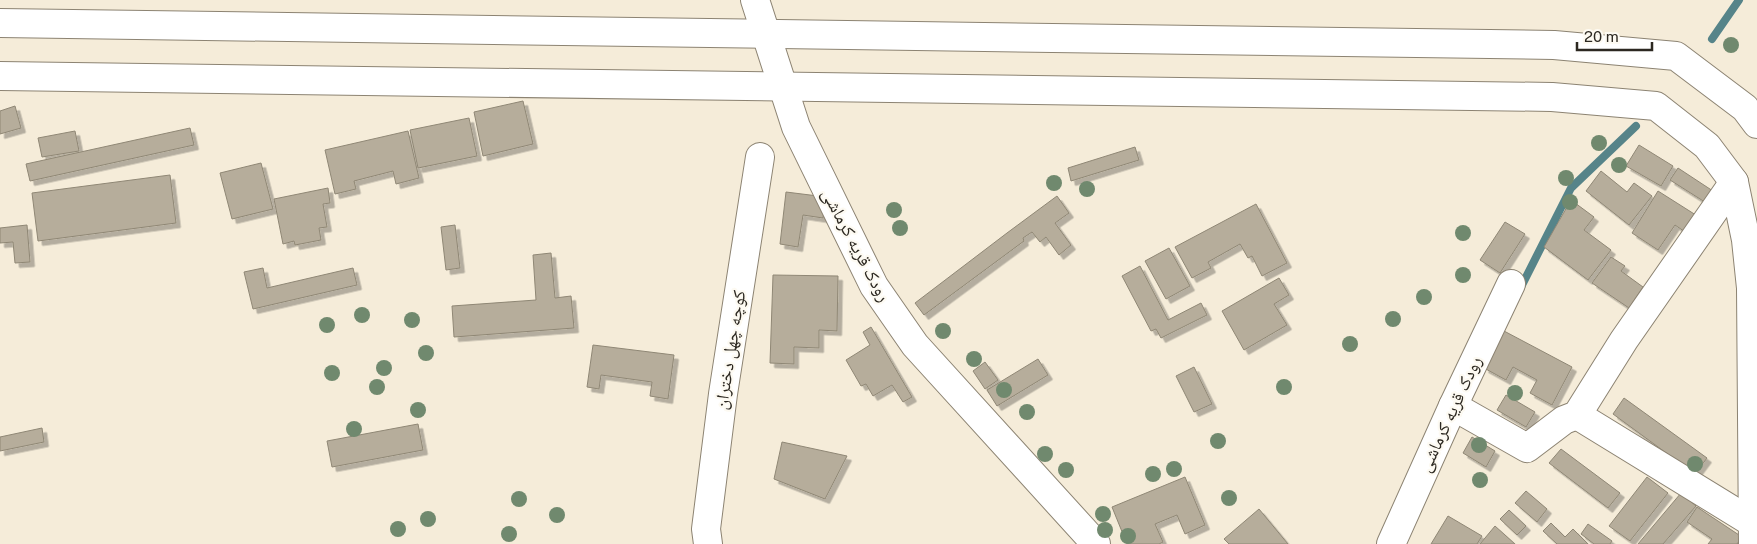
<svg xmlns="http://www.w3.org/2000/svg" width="1757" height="544" font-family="'Public Sans','Noto Naskh Arabic',sans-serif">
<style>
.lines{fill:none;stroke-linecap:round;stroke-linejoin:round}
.stream{stroke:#568489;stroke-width:8}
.building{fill:#b6ad9b;stroke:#8f8775;filter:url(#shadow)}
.minor-casing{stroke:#8c8372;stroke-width:30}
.minor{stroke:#fff;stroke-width:28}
.tree{fill:#70896e}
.labels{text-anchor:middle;stroke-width:4.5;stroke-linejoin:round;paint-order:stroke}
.street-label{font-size:18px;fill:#2c2821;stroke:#fdfaf2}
</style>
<defs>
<filter id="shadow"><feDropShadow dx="4.5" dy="4.5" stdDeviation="0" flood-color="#0004"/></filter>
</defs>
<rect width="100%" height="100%" fill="#f5ecd9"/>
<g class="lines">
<!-- stream -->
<g class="stream">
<polyline points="1712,39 1739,0"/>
<polyline points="1520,289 1571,188 1636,126"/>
</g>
</g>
<!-- building -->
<g class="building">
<polygon points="523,101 533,144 483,156 474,112"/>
<polygon points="15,106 21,128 0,134 0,111"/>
<polygon points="469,118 477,156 418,168 410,130"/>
<polygon points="190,128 194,145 30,181 26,164"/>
<polygon points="75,131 79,151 42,157 38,138"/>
<polygon points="408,131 419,178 396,184 393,171 354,181 356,189 335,194 325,150"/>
<polygon points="1639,145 1673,166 1661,186 1626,166"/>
<polygon points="1135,147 1139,160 1071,181 1068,168"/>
<polygon points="261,163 273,209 232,219 220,173"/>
<polygon points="1678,168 1716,193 1708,204 1670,180"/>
<polygon points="1601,171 1627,192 1634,183 1652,196 1629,225 1586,191"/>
<polygon points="170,175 176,223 38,241 32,193"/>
<polygon points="328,188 330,203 323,204 327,227 319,228 321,240 295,245 294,241 283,244 274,199"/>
<polygon points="1658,191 1699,217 1688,234 1675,225 1658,250 1632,233"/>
<polygon points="786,192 826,197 823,218 803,215 798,247 780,244"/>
<polygon points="1057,196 1069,213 1055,223 1071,245 1059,255 1046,237 1040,242 1032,232 1023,238 1024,241 924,315 915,303 1007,233"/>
<polygon points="1571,200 1594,217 1584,230 1611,250 1588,280 1544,247"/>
<polygon points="1256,204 1287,263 1262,276 1252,256 1248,258 1240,244 1208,262 1211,268 1192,278 1175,247"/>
<polygon points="1505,222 1525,234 1500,273 1480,260"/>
<polygon points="27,225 30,262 15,263 13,242 0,243 0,228"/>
<polygon points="455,225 460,268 446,270 441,227"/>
<polygon points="1169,248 1190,286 1166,299 1145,261"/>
<polygon points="551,253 555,298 571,296 574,328 454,337 452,306 536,300 533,255"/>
<polygon points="1611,257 1625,266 1621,271 1643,287 1629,308 1592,283"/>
<polygon points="1140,266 1168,320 1201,303 1207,315 1161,338 1156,329 1151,331 1122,276"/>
<polygon points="263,268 267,288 353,268 357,285 253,309 244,272"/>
<polygon points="773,275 838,276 837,331 819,330 819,348 794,347 794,364 770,363"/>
<polygon points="1279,278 1289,295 1274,304 1287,325 1244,350 1222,311"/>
<polygon points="871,327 912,397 903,402 892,385 873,396 866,384 861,386 846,360 870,345 863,332"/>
<polygon points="1504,331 1572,367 1552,405 1530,393 1537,380 1513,367 1506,380 1484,368"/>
<polygon points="593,345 674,355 668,399 650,396 652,382 601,375 599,389 587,387"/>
<polygon points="1038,359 1048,375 997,406 987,390"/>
<polygon points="985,362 998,380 985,389 973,371"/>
<polygon points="1194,367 1212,404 1194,412 1176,376"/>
<polygon points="1506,395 1535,412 1526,427 1497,410"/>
<polygon points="1624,398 1707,458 1695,474 1613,414"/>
<polygon points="418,424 423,450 332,467 327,441"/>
<polygon points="42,428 44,442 0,451 0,437"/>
<polygon points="1472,437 1495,451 1486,467 1463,453"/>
<polygon points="782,442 847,456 825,499 774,479"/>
<polygon points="1561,449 1620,493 1608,508 1549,463"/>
<polygon points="1185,477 1205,525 1185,534 1177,515 1155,524 1163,542 1159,544 1127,544 1112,507"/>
<polygon points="1647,477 1668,493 1630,541 1609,526"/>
<polygon points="1526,491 1547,509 1537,522 1515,503"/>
<polygon points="1681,493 1696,506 1663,544 1638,544"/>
<polygon points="1697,507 1742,537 1737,544 1708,544 1712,539 1687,522"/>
<polygon points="1259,509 1288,544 1229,544 1224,539"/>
<polygon points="1509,510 1526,526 1517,535 1500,519"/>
<polygon points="1448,516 1482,536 1477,544 1431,544"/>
<polygon points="1551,523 1565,537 1573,529 1588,544 1557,544 1543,531"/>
<polygon points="1588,524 1612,541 1610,544 1594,544 1581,534"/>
<polygon points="1495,526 1515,544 1480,544"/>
</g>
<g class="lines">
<defs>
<g id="minor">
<polyline points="755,0 796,127 874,286 915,345 1096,544"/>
<polyline points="0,23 1554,45 1676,56 1745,108 1757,124"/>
<polyline points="0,76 1552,97 1656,106 1707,146 1734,182 1746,240 1751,288 1753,544"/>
<polyline points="1453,406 1527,448 1564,420 1577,415 1624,340 1734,182"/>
<polyline points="1577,415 1753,523"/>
<polyline points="708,544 706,529 723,394 760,157"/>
<polyline points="1391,544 1453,406 1511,284"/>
</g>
</defs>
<!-- minor casing -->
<use href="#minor" class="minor-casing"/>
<!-- minor -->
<use href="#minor" class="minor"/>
</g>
<!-- trees -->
<g class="tree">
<circle cx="1731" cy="45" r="8"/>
<circle cx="1599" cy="143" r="8"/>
<circle cx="1619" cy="165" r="8"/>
<circle cx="1566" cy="178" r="8"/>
<circle cx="1054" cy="183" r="8"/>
<circle cx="1087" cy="189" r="8"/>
<circle cx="1570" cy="202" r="8"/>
<circle cx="894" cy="210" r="8"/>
<circle cx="900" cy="228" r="8"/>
<circle cx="1463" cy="233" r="8"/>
<circle cx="1463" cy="275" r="8"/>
<circle cx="1424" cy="297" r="8"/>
<circle cx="362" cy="315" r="8"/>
<circle cx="1393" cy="319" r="8"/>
<circle cx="412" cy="320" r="8"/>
<circle cx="327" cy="325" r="8"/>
<circle cx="943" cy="331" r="8"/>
<circle cx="1350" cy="344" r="8"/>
<circle cx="426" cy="353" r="8"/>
<circle cx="974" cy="359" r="8"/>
<circle cx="384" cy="368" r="8"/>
<circle cx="332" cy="373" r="8"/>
<circle cx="377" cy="387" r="8"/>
<circle cx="1284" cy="387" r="8"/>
<circle cx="1004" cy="390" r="8"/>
<circle cx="1515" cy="393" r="8"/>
<circle cx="418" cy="410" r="8"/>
<circle cx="1027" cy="412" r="8"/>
<circle cx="354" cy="429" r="8"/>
<circle cx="1218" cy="441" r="8"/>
<circle cx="1479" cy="445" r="8"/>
<circle cx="1045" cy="454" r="8"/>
<circle cx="1695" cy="464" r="8"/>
<circle cx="1174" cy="469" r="8"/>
<circle cx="1066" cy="470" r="8"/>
<circle cx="1153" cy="474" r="8"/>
<circle cx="1480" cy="480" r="8"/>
<circle cx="1229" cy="498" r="8"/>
<circle cx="519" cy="499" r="8"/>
<circle cx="1103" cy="514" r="8"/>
<circle cx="557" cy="515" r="8"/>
<circle cx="428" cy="519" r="8"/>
<circle cx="398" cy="529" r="8"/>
<circle cx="1105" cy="530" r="8"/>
<circle cx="509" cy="534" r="8"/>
<circle cx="1128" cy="536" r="8"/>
</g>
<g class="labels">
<!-- street labels -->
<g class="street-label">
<text transform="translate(856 245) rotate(62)" y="6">رودک قریه کرماشی</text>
<text transform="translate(730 350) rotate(-81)" y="6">کوچه چهل دختران</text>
<text transform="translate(1450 414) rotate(-65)" y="6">رودک قریه کرماشی</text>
</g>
</g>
<!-- scale -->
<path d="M1577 42v8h75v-8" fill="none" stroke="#2c2821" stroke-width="2.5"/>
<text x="1584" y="42" font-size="15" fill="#2c2821" stroke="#fdfaf2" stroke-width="4" paint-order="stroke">20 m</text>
</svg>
